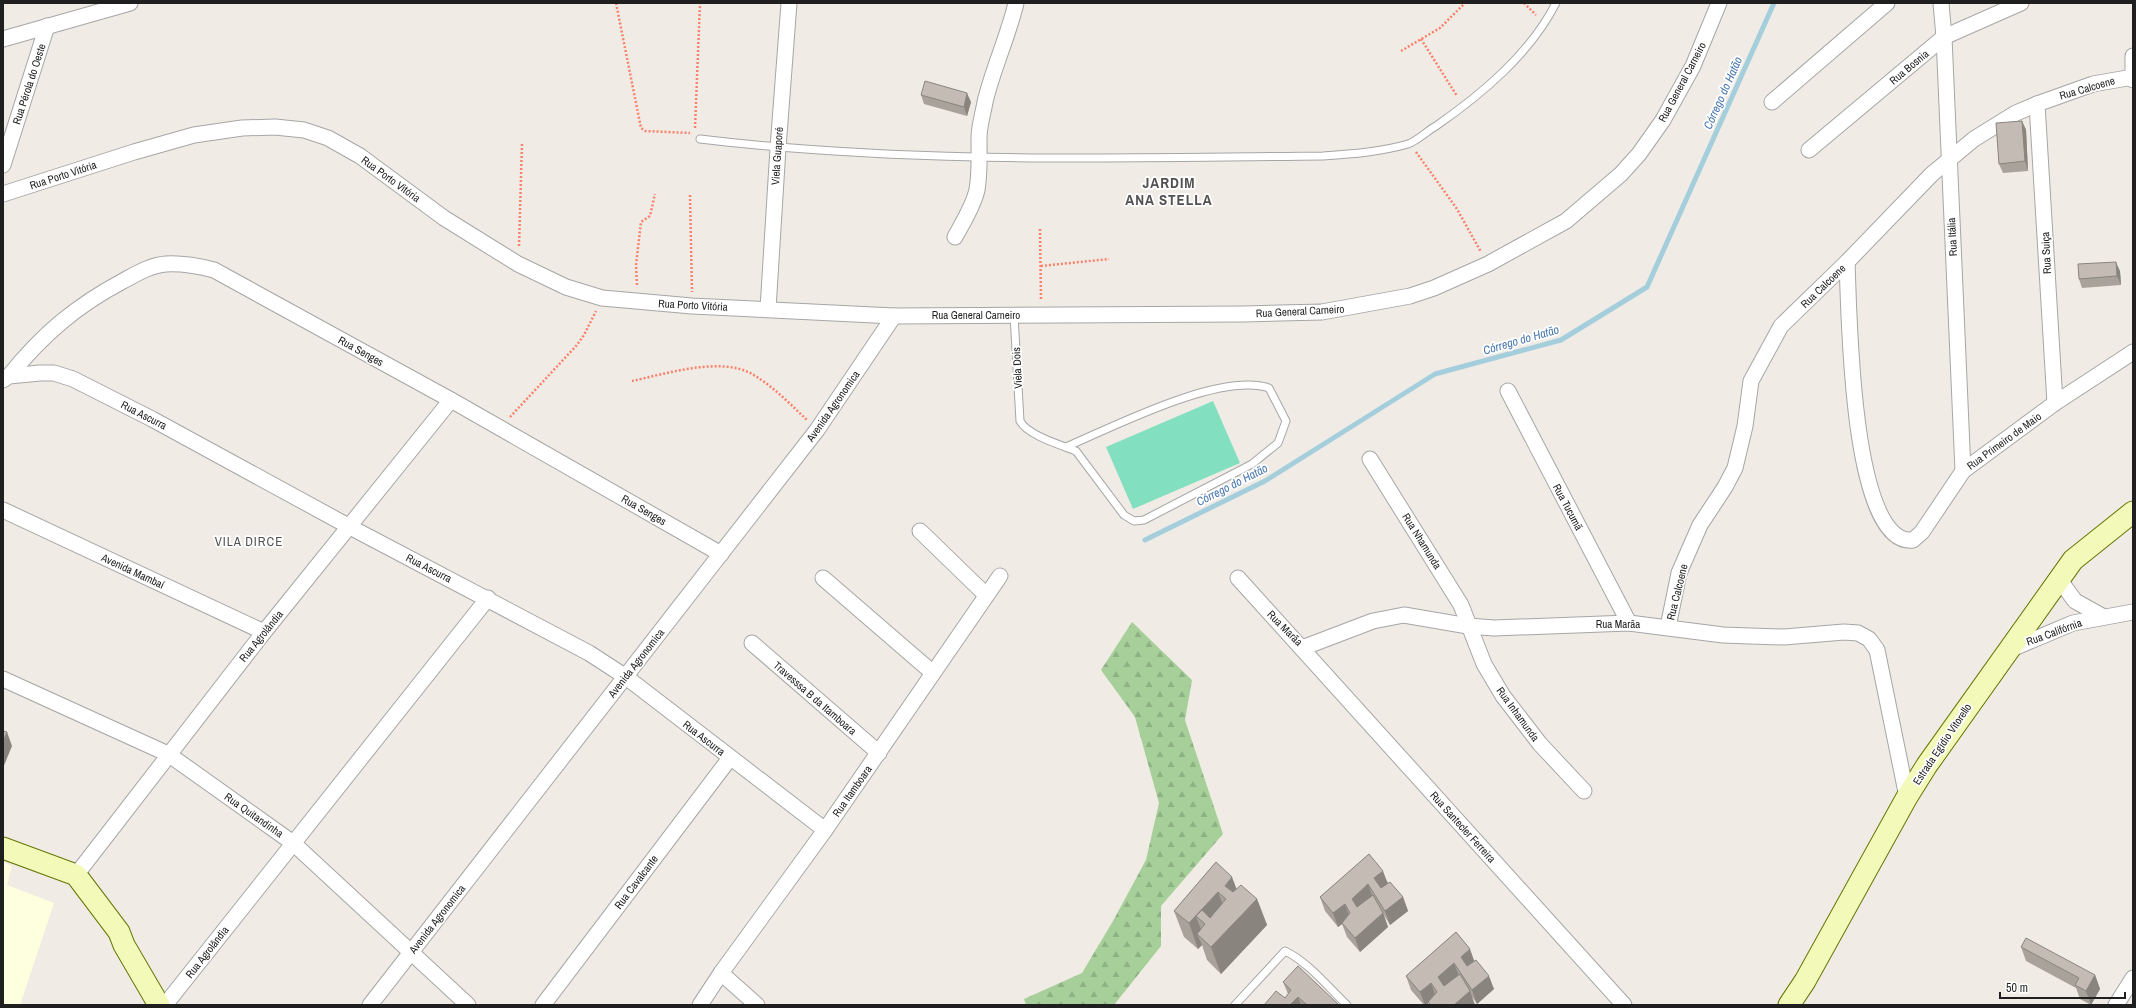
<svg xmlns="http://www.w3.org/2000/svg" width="2136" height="1008" font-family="'Archivo Narrow',sans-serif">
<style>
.education{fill:#fdffde}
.forest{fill:url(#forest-firs)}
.pitch{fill:#82dfc0}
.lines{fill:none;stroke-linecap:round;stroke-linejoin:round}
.stream{stroke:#a5cedd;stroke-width:5}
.lane-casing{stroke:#a6a6a6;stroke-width:9}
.street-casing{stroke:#a6a6a6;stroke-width:17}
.secondary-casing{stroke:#657704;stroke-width:23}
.path{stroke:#fa816b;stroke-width:2.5;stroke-dasharray:2 2;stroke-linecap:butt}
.lane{stroke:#fff;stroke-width:7}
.street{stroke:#fff;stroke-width:15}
.secondary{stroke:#f3fab9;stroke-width:21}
.wall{fill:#a9a29b}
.shaded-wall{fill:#89847e}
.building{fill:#c4bcb4;stroke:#89847e}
.labels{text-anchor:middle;stroke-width:3.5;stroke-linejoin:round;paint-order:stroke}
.street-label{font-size:11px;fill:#1f1f1f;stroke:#fff}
.water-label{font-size:12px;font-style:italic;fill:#4a78af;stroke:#fff}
.quarter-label{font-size:13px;letter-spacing:1px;fill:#525252;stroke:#fff}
.district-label{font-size:15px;font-weight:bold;letter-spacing:1px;fill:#525252;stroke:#fff}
</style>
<defs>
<pattern id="forest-firs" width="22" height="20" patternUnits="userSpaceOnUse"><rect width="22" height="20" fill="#a6cf99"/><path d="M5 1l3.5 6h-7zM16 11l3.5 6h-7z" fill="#8eb183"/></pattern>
</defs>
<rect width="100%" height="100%" fill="#f0ece5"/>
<!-- education -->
<polygon class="education" points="3,862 12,866 7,885 54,903 20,1005 3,1005"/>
<!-- forest -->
<polygon class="forest" points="1132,622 1192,680 1185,720 1223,834 1161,906 1161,946 1114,1005 1026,1005 1024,999 1082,973 1113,921 1146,860 1159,803 1135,717 1101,670"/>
<!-- pitch -->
<polygon class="pitch" points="1213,401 1240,463 1133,509 1106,447"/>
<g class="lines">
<!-- stream -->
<polyline class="stream" points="1145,540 1265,481 1435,374 1561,340 1647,287 1774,3"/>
<defs>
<g id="lane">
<path d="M700,139c206,25 416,19 623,17 29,-2 57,-4 85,-12 9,-3 19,-13 28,-18 46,-32 94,-72 120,-123"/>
<path d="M1014,315l6,106c7,14 41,24 56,30l48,64 10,6 10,-1 108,-56 26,-21 8,-22 -17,-33c-49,-16 -154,38 -203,59"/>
<path d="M1235,1005l50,-54c23,11 43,36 62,54"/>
</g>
<g id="street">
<polyline points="1941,3 1944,37 1963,471"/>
<polyline points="3,39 130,3"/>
<polyline points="2133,56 2133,80"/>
<polyline points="1772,102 1887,3"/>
<polyline points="2037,104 2055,403"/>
<polyline points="1809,150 1944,37 2021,3"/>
<polyline points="3,165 47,26"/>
<polyline points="3,194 134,152 194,135 242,128 275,127 304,130 328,138 360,156 444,218 518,264 566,287 602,298 692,306 894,316 1244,314 1322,312 1410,296 1434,288 1488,264 1566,221 1621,174 1639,154 1663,120 1693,66 1719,3"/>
<path d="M955,237c8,-15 18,-30 22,-47 3,-18 2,-34 2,-52 0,-12 4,-24 6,-36 8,-34 23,-65 31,-99"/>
<path d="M1847,262c2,43 3,285 66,278l9,-8 41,-61 92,-68 78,-51"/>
<polyline points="768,309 778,148 789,3"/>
<path d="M9,376c34,-42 67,-70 114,-95 13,-7 28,-16 43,-17 16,-1 32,2 48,6l237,130 270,154"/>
<polyline points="3,380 9,376 40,373 54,373 73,379 152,419 350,527 589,653 626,677 825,830"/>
<polyline points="1508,391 1629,623"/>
<polyline points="1370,459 1461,605 1484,664 1503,696 1540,744 1584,791"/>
<polyline points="3,510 264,632"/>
<polyline points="920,531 986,595"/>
<polyline points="823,578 933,673"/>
<polyline points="1238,578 1624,1005"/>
<polyline points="2059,579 2075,601 2102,616"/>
<polyline points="1668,627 1679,573 1700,525 1725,487 1735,468 1745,426 1751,381 1781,326 1847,262 1932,174 1974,139 2016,113 2037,104 2093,84 2133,77"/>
<polyline points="752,643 879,753"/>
<polyline points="1302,648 1373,621 1404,615 1468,626 1494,628 1629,623 1723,635 1750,636 1784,637 1844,632 1858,633 1869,639 1877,650 1907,797"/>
<polyline points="2009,650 2073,623 2133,612"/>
<polyline points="3,679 168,754 293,843 468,1005"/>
<polyline points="76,875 264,632 451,400"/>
<polyline points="721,973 757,1005"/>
<polyline points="165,1005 488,598"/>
<polyline points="370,1005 817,430 894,316"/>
<polyline points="543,1005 730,758"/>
<polyline points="700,1005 721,973 825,830 1000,576"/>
<polyline points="2116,1005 2133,978"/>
</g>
<g id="secondary">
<polyline points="3,848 76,875 119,932 124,945 159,1005"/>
<polyline points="1789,1005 1805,981 1907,797 1927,765 2073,560 2133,512"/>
</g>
</defs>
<!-- lane casing -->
<use href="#lane" class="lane-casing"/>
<!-- street casing -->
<use href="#street" class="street-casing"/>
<!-- secondary casing -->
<use href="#secondary" class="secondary-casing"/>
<!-- path -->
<g class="path">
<polyline points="616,3 641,128 645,131 690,133"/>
<polyline points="1524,3 1536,15"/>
<polyline points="1421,39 1457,96"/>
<polyline points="1401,51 1440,28 1465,3"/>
<polyline points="695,128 700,3"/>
<polyline points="1416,152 1457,209 1481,252"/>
<polyline points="690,195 692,292"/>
<polyline points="1040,229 1041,300"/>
<polyline points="519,246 522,143"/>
<polyline points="1041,266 1109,259"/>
<polyline points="637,285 636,265 641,222 650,216 655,194"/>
<path d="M632,381c33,-7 89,-25 120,-7 21,12 38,30 55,46"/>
<polyline points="510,417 577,345 584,335 596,311"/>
</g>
<!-- lane -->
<use href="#lane" class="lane"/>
<!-- street -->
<use href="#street" class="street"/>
<!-- secondary -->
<use href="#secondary" class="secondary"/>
</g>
<!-- wall -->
<g class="wall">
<polygon points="921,95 971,102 967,116 924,104"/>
<polygon points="2022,121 2026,130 2028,171 2003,173 1999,164"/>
<polygon points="2120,271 2121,285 2082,288 2079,279"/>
<polygon points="1369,854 1388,883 1403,897 1408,911 1390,925 1384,915 1388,927 1360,952 1347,937 1342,924 1338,927 1325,911 1320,897"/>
<polygon points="1216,862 1236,889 1257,899 1267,925 1221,974 1207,960 1202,945 1198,949 1184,937 1174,911"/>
<polygon points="1456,932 1474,962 1494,989 1477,1004 1470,994 1475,1005 1430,1005 1429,1003 1426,1005 1424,1005 1411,990 1406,976"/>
<polygon points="2021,947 2095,975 2100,989 2091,1005 2080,999 2076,988 2026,961"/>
<polygon points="1283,982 1339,1005 1264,1005 1285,998 1288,994"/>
</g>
<!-- shaded-wall -->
<g class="shaded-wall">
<polygon points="967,93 971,102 967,116 964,107"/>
<polygon points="2022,121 2026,130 2028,171 2025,161"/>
<polygon points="2116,262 2120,271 2121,285 2117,276"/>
<polygon points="7,732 12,746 3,768 3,742"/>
<polygon points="1383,871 1388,884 1379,892 1374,878"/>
<polygon points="1232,877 1242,903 1225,886"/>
<polygon points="1368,884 1373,898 1357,913 1352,899"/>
<polygon points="1218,892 1228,918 1205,924 1196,916 1205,941 1197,934 1202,945 1198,949 1189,923"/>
<polygon points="1403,897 1408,911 1390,925 1385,911"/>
<polygon points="1257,899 1267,925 1221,974 1211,947"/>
<polygon points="1345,904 1350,918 1338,927 1333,913"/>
<polygon points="1383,913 1388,927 1360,952 1355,938"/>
<polygon points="1470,949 1475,963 1466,971 1461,957"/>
<polygon points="1454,963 1459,976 1443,991 1438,977"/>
<polygon points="2095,975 2100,989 2091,1005 2086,991"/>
<polygon points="1489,976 1494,989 1477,1004 1472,990"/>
<polygon points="1431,983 1436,997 1426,1005 1425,1005 1420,992"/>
<polygon points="1470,991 1475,1005 1454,1005"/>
<polygon points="1298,997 1301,1005 1290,1005"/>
</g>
<!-- building -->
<g class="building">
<polygon points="925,81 967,93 964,107 921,95"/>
<polygon points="2022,121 2025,161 1999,164 1996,123"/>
<polygon points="2116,262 2117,276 2079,279 2078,264"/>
<polygon points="3,731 7,732 3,742"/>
<polygon points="1369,854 1383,871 1374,878 1381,888 1390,882 1403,897 1385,911 1368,884 1352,899 1357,907 1373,895 1383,913 1355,938 1342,923 1350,913 1345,904 1333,913 1320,897"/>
<polygon points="1216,862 1232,877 1225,886 1233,892 1241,885 1257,899 1211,947 1197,934 1205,924 1196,916 1202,910 1210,918 1226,899 1218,892 1189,923 1174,911"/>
<polygon points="1456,932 1470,949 1461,957 1467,966 1476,960 1489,976 1472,990 1454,963 1438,977 1444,986 1460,974 1470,991 1454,1005 1431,1005 1428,1002 1437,992 1431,983 1420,992 1406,976"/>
<polygon points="2026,938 2095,975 2086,991 2075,985 2079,978 2021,947"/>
<polygon points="1298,966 1339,1005 1307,1005 1298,997 1290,1005 1264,1005 1276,991 1285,998 1291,990 1283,982"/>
</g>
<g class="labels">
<!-- street labels -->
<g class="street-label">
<text transform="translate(1909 67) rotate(-40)" y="4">Rua Bosnia</text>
<text transform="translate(1682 82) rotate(-62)" y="4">Rua General Carneiro</text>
<text transform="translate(29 84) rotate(-72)" y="4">Rua Pérola do Oeste</text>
<text transform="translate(2087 88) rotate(-16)" y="4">Rua Calcoene</text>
<text transform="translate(777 156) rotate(-86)" y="4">Viela Guaporé</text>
<text transform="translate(63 175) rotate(-18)" y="4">Rua Porto Vitória</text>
<text transform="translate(391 179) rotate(36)" y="4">Rua Porto Vitória</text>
<text transform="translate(1952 237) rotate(-93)" y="4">Rua Itália</text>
<text transform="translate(2046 253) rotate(-93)" y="4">Rua Suiça</text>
<text transform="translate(1823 286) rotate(-44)" y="4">Rua Calcoene</text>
<text transform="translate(693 305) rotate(3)" y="4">Rua Porto Vitória</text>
<text transform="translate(1300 311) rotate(-3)" y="4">Rua General Carneiro</text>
<text x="976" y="319">Rua General Carneiro</text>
<text transform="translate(361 351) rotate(29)" y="4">Rua Senges</text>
<text transform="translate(1017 368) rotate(-93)" y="4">Viela Dois</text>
<text transform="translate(833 406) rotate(-55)" y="4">Avenida Agronomica</text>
<text transform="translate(144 415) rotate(27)" y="4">Rua Ascurra</text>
<text transform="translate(2004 441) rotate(-36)" y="4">Rua Primeiro de Maio</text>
<text transform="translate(1568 507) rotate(62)" y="4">Rua Tucumã</text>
<text transform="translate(644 510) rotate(30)" y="4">Rua Senges</text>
<text transform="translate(1422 541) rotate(58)" y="4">Rua Nhamunda</text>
<text transform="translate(429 568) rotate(27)" y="4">Rua Ascurra</text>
<text transform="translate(133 571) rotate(25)" y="4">Avenida Mambaí</text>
<text transform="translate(1677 592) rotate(-76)" y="4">Rua Calcoene</text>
<text x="1618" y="628">Rua Marãa</text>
<text transform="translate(1285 628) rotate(45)" y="4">Rua Marãa</text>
<text transform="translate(2054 632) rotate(-20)" y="4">Rua Califórnia</text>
<text transform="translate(261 636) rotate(-51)" y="4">Rua Agrolândia</text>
<text transform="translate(636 663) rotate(-52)" y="4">Avenida Agronomica</text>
<text transform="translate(815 698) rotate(41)" y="4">Travesssa B da Itamboara</text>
<text transform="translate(1518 714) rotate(54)" y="4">Rua Inhamunda</text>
<text transform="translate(704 738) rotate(38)" y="4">Rua Ascurra</text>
<text transform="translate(1942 744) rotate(-56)" y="4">Estrada Egídio Vitorello</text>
<text transform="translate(852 791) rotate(-55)" y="4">Rua Itamboara</text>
<text transform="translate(254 815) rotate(35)" y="4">Rua Quitandinha</text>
<text transform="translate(1463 827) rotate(48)" y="4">Rua Santecler Ferreira</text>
<text transform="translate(636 882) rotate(-53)" y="4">Rua Cavalcante</text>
<text transform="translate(437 919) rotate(-52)" y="4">Avenida Agronomica</text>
<text transform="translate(207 952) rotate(-52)" y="4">Rua Agrolândia</text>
</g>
<!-- water labels -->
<g class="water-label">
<text transform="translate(1723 93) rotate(-66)" y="4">Córrego do Hatão</text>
<text transform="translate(1521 340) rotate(-16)" y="4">Córrego do Hatão</text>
<text transform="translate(1232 485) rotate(-27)" y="4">Córrego do Hatão</text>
</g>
<!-- quarter labels -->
<g class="quarter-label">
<text x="249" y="546">VILA DIRCE</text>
</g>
<!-- district labels -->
<g class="district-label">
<text x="1169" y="188">JARDIM<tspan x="1169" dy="17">ANA STELLA</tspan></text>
</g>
</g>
<!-- border -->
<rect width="2136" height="1008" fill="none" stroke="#1f1f1f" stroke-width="8"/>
<!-- scale -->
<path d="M2000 992v6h125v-6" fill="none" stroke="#1f1f1f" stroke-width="2"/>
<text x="2006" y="992" font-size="12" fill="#1f1f1f" stroke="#ffffff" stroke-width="3" paint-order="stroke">50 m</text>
</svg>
